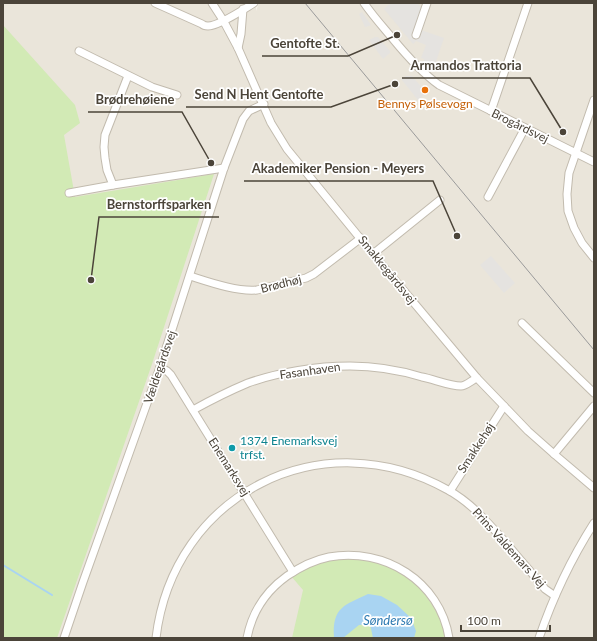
<svg xmlns="http://www.w3.org/2000/svg" width="597" height="641" font-family="Lato,sans-serif">
<style>
.residential{fill:#eae5da}
.green{fill:#d2eab5}
.parking{fill:#e5e3e0}
.water{fill:#a9d4f2}
.lines{fill:none;stroke-linecap:round;stroke-linejoin:round}
.stream{stroke:#a9d4f2;stroke-width:2}
.minor-casing{stroke:#c2bbae;stroke-width:9}
.minor{stroke:#fff;stroke-width:7}
.tram{stroke:#9a9a9a;stroke-width:1}
.food-dot{fill:#e8710a;stroke:#fff;stroke-width:1.5}
.culture-dot{fill:#0f9aa8;stroke:#fff;stroke-width:1.5}
.labels{text-anchor:middle;stroke-width:3.5;stroke-linejoin:round;paint-order:stroke}
.food-label{font-size:12px;fill:#c56008;stroke:#fff}
.street-label{font-size:12px;fill:#4b4439;stroke:#fff}
.culture-label{font-size:12px;fill:#0d838f;stroke:#fff;text-anchor:start}
.water-label{font-size:13px;font-style:italic;fill:#2e7ab2;stroke:#fff}
.leader{fill:none;stroke:#4b4439;stroke-width:1.5}
.callout-dot{fill:#4b4439;stroke:#fff;stroke-width:1.5}
.callout-label{font-size:13px;text-anchor:middle;font-weight:bold;fill:#4b4439;stroke:#fff;stroke-width:3.5;stroke-linejoin:round;paint-order:stroke}
</style>
<rect width="100%" height="100%" fill="#f6f3ec"/>
<!-- residential -->
<polygon class="residential" points="3,3 256,3 256,11 259,3 594,3 594,638 3,638"/>
<!-- green -->
<g class="green">
<polygon points="3,25 75,105 80,123 64,135 75,197 214,174 152,364 57,638 3,638"/>
<polygon points="355,558 373,561 386,565 400,573 416,584 425,594 443,622 446,638 292,638 303,590 291,576 314,564 335,559"/>
</g>
<!-- parking -->
<g class="parking">
<polygon points="393,3 417,3 422,8 421,30 444,38 434,67 427,65 424,62 424,59 421,58 426,45 416,41 413,44 384,9 388,5"/>
<polygon points="362,12 371,25 369,26 365,27 359,14"/>
<polygon points="375,37 378,37 390,51 390,53 383,59 374,47 369,40"/>
<polygon points="406,76 412,76 425,91 425,94 418,100 401,79"/>
<polygon points="491,256 515,283 504,293 480,265"/>
</g>
<!-- water -->
<path class="water" d="M368,594l13,2 16,9 14,13 5,13 -2,7h-41l-3,-14 -11,1 -16,13h-7l-2,-1c-2,-30 11,-32 34,-43z"/>
<g class="lines">
<!-- stream -->
<polyline class="stream" points="3,565 52,595"/>
<defs>
<g id="minor">
<path d="M155,3l47,21c1,1 4,2 6,2 11,0 36,-17 46,-23"/>
<polyline points="212,3 223,20 238,48 271,123 287,149 373,254 477,378 504,406 528,431 554,454 594,488"/>
<path d="M364,3c9,13 19,24 29,36 14,17 28,33 46,46l155,77"/>
<polyline points="416,35 427,3"/>
<polyline points="238,48 241,34 243,9"/>
<polyline points="79,51 152,87 177,95"/>
<polyline points="594,100 569,173 567,194 568,211 574,228 582,243 594,258"/>
<polyline points="491,111 528,3"/>
<polyline points="113,185 107,170 105,158 104,147 105,135 128,76"/>
<polyline points="69,193 113,185 224,168"/>
<polyline points="488,197 525,128"/>
<polyline points="373,254 440,200"/>
<path d="M190,276c19,6 47,16 67,14l49,-12 8,-4 47,-36"/>
<polyline points="522,323 594,393"/>
<polyline points="160,367 167,371 171,375 293,572"/>
<path d="M193,410c18,-10 36,-19 55,-27 31,-11 69,-17 102,-17 25,0 49,4 72,11 11,2 28,9 39,9 5,0 11,-6 16,-8"/>
<polyline points="554,454 594,406"/>
<polyline points="450,491 504,406"/>
<polyline points="64,638 83,582 160,367 224,168 243,119 249,111 264,104"/>
<path d="M156,638c17,-144 166,-219 292,-148 24,13 42,35 60,55 12,15 25,29 37,44l10,7"/>
<path d="M247,638c5,-26 19,-47 40,-62 13,-9 27,-16 42,-19 55,-10 111,24 120,81"/>
<path d="M539,638c14,-41 32,-79 55,-115"/>
</g>
</defs>
<!-- minor casing -->
<use href="#minor" class="minor-casing"/>
<!-- minor -->
<use href="#minor" class="minor"/>
<!-- tram -->
<polyline class="tram" points="305,3 594,350"/>
</g>
<!-- markers -->
<circle class="food-dot" cx="425" cy="90" r="4"/>
<circle class="culture-dot" cx="232" cy="448" r="4"/>
<g class="labels">
<!-- food labels -->
<g class="food-label">
<text x="425" y="108">Bennys Pølsevogn</text>
</g>
<!-- street labels -->
<g class="street-label">
<text transform="translate(520 126) rotate(26)" y="4">Brogårdsvej</text>
<text transform="translate(387 270) rotate(51)" y="4">Smakkegårdsvej</text>
<text transform="translate(281 284) rotate(-14)" y="4">Brødhøj</text>
<text transform="translate(160 367) rotate(-71)" y="4">Vældegårdsvej</text>
<text transform="translate(310 371) rotate(-8)" y="4">Fasanhaven</text>
<text transform="translate(476 448) rotate(-57)" y="4">Smakkehøj</text>
<text transform="translate(229 467) rotate(58)" y="4">Enemarksvej</text>
<text transform="translate(509 548) rotate(48)" y="4">Prins Valdemars Vej</text>
</g>
<!-- culture labels -->
<g class="culture-label">
<text x="240" y="445">1374 Enemarksvej<tspan x="240" dy="14">trfst.</tspan></text>
</g>
<!-- water labels -->
<g class="water-label">
<text x="388" y="625">Søndersø</text>
</g>
</g>
<!-- callouts -->
<path class="leader" d="M397 35L348 56H262M563 132L530 78H402M395 84L331 107H186M211 163L182 112H88M457 236L433 181H244M91 280L99 217H219"/>
<g class="callout-dot">
<circle cx="397" cy="35" r="4"/>
<circle cx="563" cy="132" r="4"/>
<circle cx="395" cy="84" r="4"/>
<circle cx="211" cy="163" r="4"/>
<circle cx="457" cy="236" r="4"/>
<circle cx="91" cy="280" r="4"/>
</g>
<g class="callout-label">
<text x="305" y="48">Gentofte St.</text>
<text x="466" y="70">Armandos Trattoria</text>
<text x="259" y="99">Send N Hent Gentofte</text>
<text x="135" y="104">Brødrehøiene</text>
<text x="338" y="173">Akademiker Pension - Meyers</text>
<text x="159" y="209">Bernstorffsparken</text>
</g>
<!-- border -->
<rect width="597" height="641" fill="none" stroke="#4b4439" stroke-width="8"/>
<!-- scale -->
<path d="M461 625v6h89v-6" fill="none" stroke="#4b4439" stroke-width="2"/>
<text x="467" y="625" font-size="12" fill="#4b4439" stroke="#ffffff" stroke-width="3" paint-order="stroke">100 m</text>
</svg>
